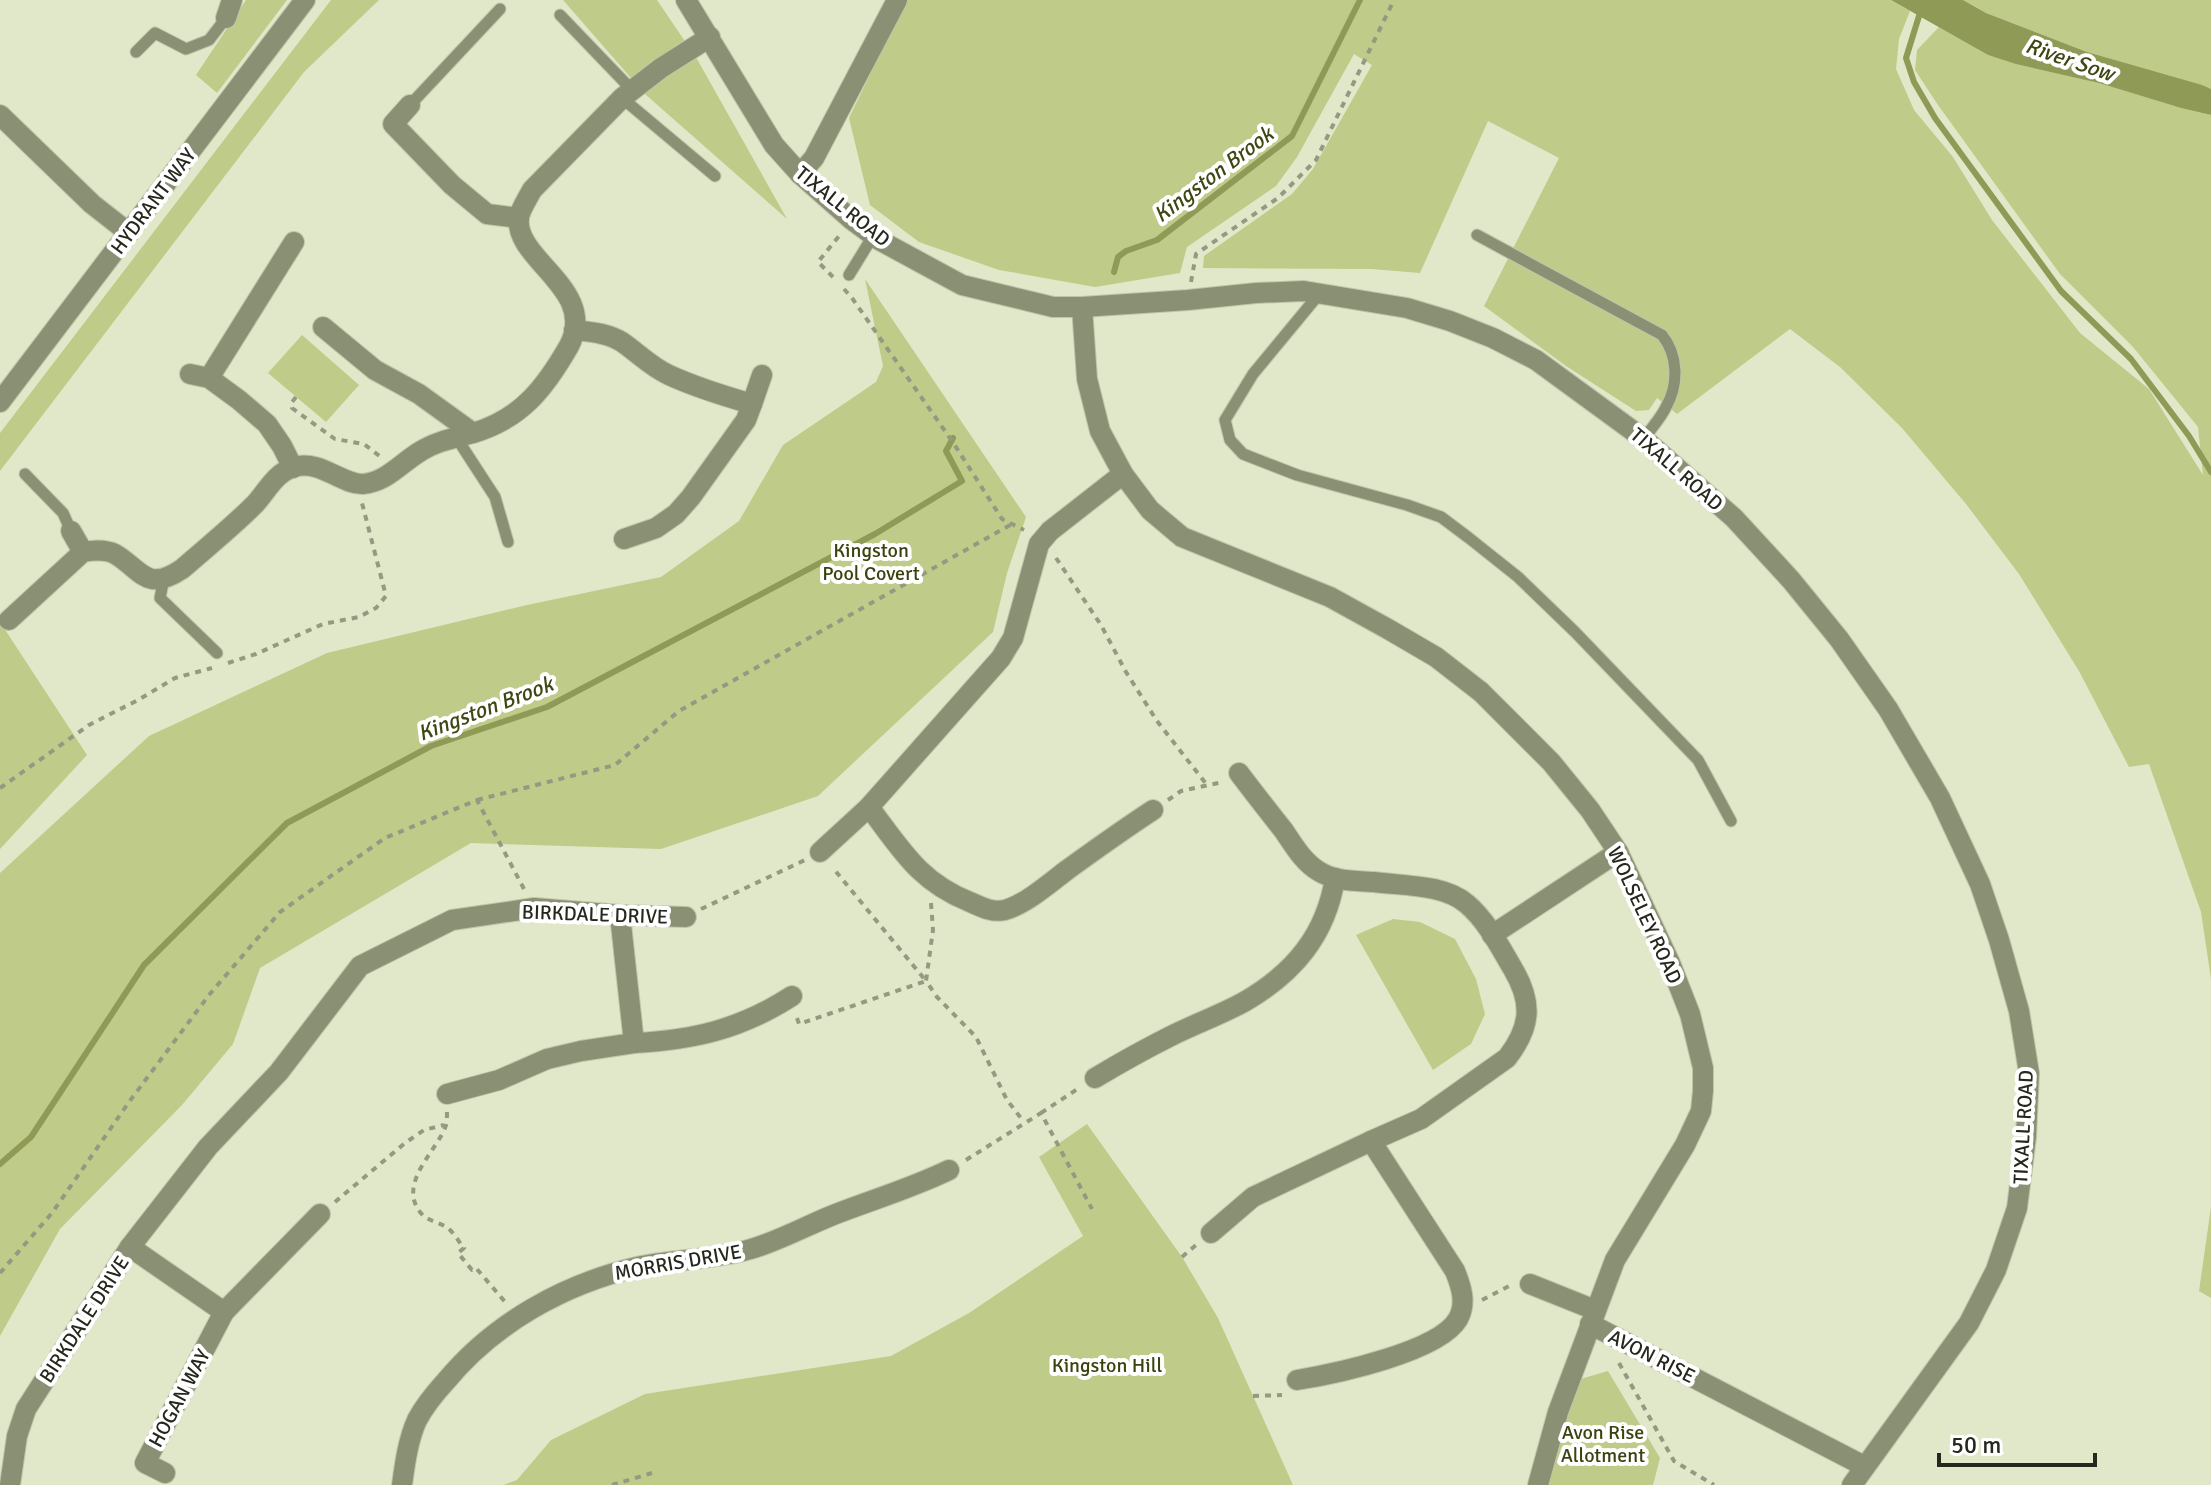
<svg xmlns="http://www.w3.org/2000/svg" width="2211" height="1485" font-family="Signika,sans-serif">
<style>
.green{fill:#bfcb89}
.water{fill:#8f9a56}
.lines{fill:none;stroke-linecap:round;stroke-linejoin:round}
.stream{stroke:#8f9a56;stroke-width:6}
.service-casing{stroke:#bfc5aa;stroke-width:13}
.minor-casing{stroke:#bfc5aa;stroke-width:22}
.tertiary-casing{stroke:#bfc5aa;stroke-width:22}
.path{stroke:#949982;stroke-width:4;stroke-dasharray:6 6;stroke-linecap:butt}
.service{stroke:#8a9074;stroke-width:11}
.minor{stroke:#8a9074;stroke-width:20}
.tertiary{stroke:#8a9074;stroke-width:20}
.labels{text-anchor:middle;stroke-width:8;stroke-linejoin:round;paint-order:stroke}
.street-label{font-size:20px;fill:#25281c;stroke:#fff}
.park-label{font-size:20px;fill:#3c420e;stroke:#fff}
.water-label{font-size:22px;font-style:italic;fill:#404713;stroke:#fff}
</style>
<rect width="100%" height="100%" fill="#e1e7c9"/>
<!-- green -->
<g class="green">
<polygon points="246,0 287,0 217,93 196,75"/>
<polygon points="331,0 379,0 304,72 0,471 0,433"/>
<polygon points="563,0 657,0 697,59 787,219 645,94"/>
<polygon points="906,0 1891,0 1910,11 1899,39 1896,69 1914,110 1953,157 1992,220 2080,333 2149,389 2203,475 2198,427 2133,347 2060,274 1938,105 1915,70 1917,50 1939,27 1988,55 2099,83 2181,108 2211,115 2211,979 2201,912 2149,764 2129,767 2079,671 2019,574 1966,504 1902,428 1840,367 1790,329 1677,414 1657,398 1649,410 1636,411 1566,366 1484,306 1559,158 1488,121 1420,273 1372,269 1203,268 1204,256 1292,194 1313,169 1372,65 1354,54 1297,157 1276,186 1187,247 1180,273 1095,287 999,270 919,242 870,205 849,118"/>
<polygon points="1963,0 2211,0 2211,89 2087,52 1986,13"/>
<polygon points="865,279 1026,517 1007,573 993,632 818,796 661,849 471,843 260,968 233,1044 182,1105 60,1229 0,1336 0,873 149,736 327,653 527,605 661,577 739,521 783,445 876,382 883,366"/>
<polygon points="302,335 359,385 326,422 268,373"/>
<polygon points="0,622 87,755 0,849"/>
<polygon points="1393,919 1420,922 1455,939 1476,979 1485,1014 1471,1044 1433,1070 1356,935"/>
<polygon points="1087,1124 1182,1257 1218,1318 1293,1485 503,1485 517,1480 551,1440 645,1394 891,1356 969,1313 1083,1236 1039,1157"/>
<polygon points="2211,1207 2211,1298 2199,1291"/>
<polygon points="1608,1371 1660,1458 1653,1485 1549,1485 1577,1380"/>
</g>
<!-- water -->
<polygon class="water" points="1891,0 1963,0 1986,13 2087,52 2202,85 2211,89 2211,115 2181,108 2099,83 2016,64 1988,55"/>
<g class="lines">
<!-- stream -->
<g class="stream">
<polyline points="1926,0 1919,16 1906,58 1914,82 1935,118 2061,291 2131,359 2189,436 2211,472"/>
<polyline points="1114,272 1118,257 1126,251 1157,240 1292,136 1360,0"/>
<polyline points="0,1164 31,1137 144,965 287,823 431,746 547,707 875,534 962,481 946,451 953,438"/>
</g>
<defs>
<g id="service">
<polyline points="560,15 632,90"/>
<polyline points="136,52 155,33 186,49 209,40 226,18"/>
<polyline points="622,98 715,176"/>
<polyline points="410,105 500,9"/>
<path d="M1477,235l185,100c16,20 17,49 4,72 -5,11 -15,21 -22,32"/>
<polyline points="849,275 873,236"/>
<polyline points="1320,293 1253,374 1225,420 1230,440 1243,454 1297,475 1407,505 1441,517 1469,538 1518,577 1575,632 1698,760 1731,821"/>
<polyline points="456,437 495,497 508,542"/>
<polyline points="25,474 63,513 71,531"/>
<polyline points="164,578 160,598 217,653"/>
</g>
<g id="minor">
<polyline points="226,18 232,0"/>
<polyline points="410,105 393,124 452,185 487,214 519,218"/>
<polyline points="0,115 92,204 129,233"/>
<polyline points="800,174 814,158 897,0"/>
<polyline points="1082,307 1087,379 1100,431 1123,474 1150,510 1182,537 1330,597 1388,629 1436,657 1481,692 1551,762 1590,810 1618,852 1670,963 1690,1014 1703,1068 1703,1091 1701,1111 1685,1145 1615,1260 1558,1412 1538,1485"/>
<polyline points="323,327 375,370 419,394 473,433"/>
<path d="M574,330c17,2 34,3 48,12 16,11 29,25 47,33 26,12 55,21 83,29l-6,16 -55,77 -15,17 -20,14 -32,11"/>
<polyline points="190,374 209,378 239,400 267,424 282,446 293,468"/>
<polyline points="209,378 294,242"/>
<polyline points="752,404 762,375"/>
<polyline points="71,531 83,552"/>
<path d="M9,620l74,-68c11,-2 22,-3 32,2 27,16 31,39 67,15 24,-21 50,-42 73,-65 12,-13 20,-31 39,-37 26,-8 48,18 69,17 24,-2 39,-22 58,-33 16,-10 34,-13 52,-18 48,-14 72,-45 96,-87 30,-57 -56,-86 -50,-129 2,-9 9,-19 13,-27l90,-92 39,-30 49,-31"/>
<path d="M869,807c32,42 50,75 101,95 11,5 23,11 35,8 21,-6 45,-27 62,-40 29,-21 57,-41 86,-60"/>
<polyline points="820,852 869,807 1001,658 1013,638 1039,544 1050,531 1123,474"/>
<polyline points="1492,935 1618,852"/>
<path d="M634,1043c60,-3 107,-14 158,-47"/>
<path d="M1095,1078c25,-15 50,-29 76,-42 24,-12 49,-21 73,-34 50,-29 82,-67 91,-124"/>
<polyline points="447,1094 499,1080 547,1059 581,1051 634,1043 620,915"/>
<path d="M1211,1233l42,-36 118,-56 50,-22 86,-61c24,-31 26,-55 6,-89 -13,-22 -26,-48 -46,-65 -23,-20 -64,-18 -93,-22 -18,-1 -39,-1 -54,-10 -16,-9 -26,-26 -36,-41 -15,-19 -30,-38 -45,-58"/>
<polyline points="130,1247 224,1312 145,1463 165,1473"/>
<polyline points="1530,1284 1595,1310"/>
<polyline points="224,1312 320,1214"/>
<polyline points="1590,1324 1864,1466"/>
<path d="M1297,1380c37,-6 142,-28 161,-61 9,-16 3,-33 -3,-48l-84,-130"/>
<polyline points="10,1485 17,1436 26,1409 130,1247 208,1147 279,1072 360,966 452,920 534,908 620,915 686,917"/>
<path d="M402,1485c3,-22 6,-45 15,-65 8,-15 18,-27 29,-39 48,-58 118,-97 191,-114 37,-8 77,-7 114,-18 31,-9 60,-26 90,-37 37,-14 73,-25 108,-42"/>
</g>
<g id="tertiary">
<polyline points="686,0 774,145 800,174 852,220 879,240 962,285 1053,307 1082,307 1188,300 1256,293 1304,291 1407,308 1450,321 1493,338 1536,360 1644,439 1734,518 1791,580 1839,639 1888,709 1940,798 1980,884 1999,940 2019,1011 2029,1073 2026,1137 2017,1208 1996,1270 1969,1323 1852,1485"/>
<polyline points="0,402 305,0"/>
</g>
</defs>
<!-- service casing -->
<use href="#service" class="service-casing"/>
<!-- minor casing -->
<use href="#minor" class="minor-casing"/>
<!-- tertiary casing -->
<use href="#tertiary" class="tertiary-casing"/>
<!-- path -->
<g class="path">
<polyline points="833,277 818,262 839,236"/>
<polyline points="1191,282 1196,254 1278,198 1316,160 1394,0"/>
<polyline points="844,289 852,298 954,444 1002,519 1024,530"/>
<polyline points="296,397 292,402 292,408 335,439 364,444 382,458"/>
<polyline points="1056,558 1101,625 1126,672 1157,721 1207,785"/>
<polyline points="228,663 256,654 323,624 359,617 376,608 386,596 362,503"/>
<polyline points="0,788 89,725 138,700 175,678 212,668"/>
<polyline points="477,800 615,765 679,711 1012,524"/>
<polyline points="1168,800 1181,791 1223,782"/>
<polyline points="931,903 933,930 926,981 937,997 976,1037 1007,1100 1024,1122"/>
<polyline points="701,909 805,860"/>
<polyline points="797,1018 799,1024 926,981 833,868"/>
<path d="M447,1112c0,1 0,12 -1,13 -7,24 -49,57 -26,87 7,9 19,10 28,16 6,5 11,14 16,20l-6,5 14,17 4,-2 30,35"/>
<polyline points="1041,1113 1079,1088"/>
<polyline points="966,1160 1041,1113 1092,1209"/>
<polyline points="335,1202 405,1143 424,1130 444,1125"/>
<polyline points="1182,1257 1196,1245"/>
<polyline points="0,1273 52,1213 129,1102 209,995 280,912 385,838 477,800 524,889"/>
<polyline points="1482,1300 1513,1284"/>
<polyline points="1619,1363 1674,1461 1714,1485"/>
<polyline points="1253,1396 1282,1395"/>
<polyline points="612,1485 652,1473"/>
</g>
<!-- service -->
<use href="#service" class="service"/>
<!-- minor -->
<use href="#minor" class="minor"/>
<!-- tertiary -->
<use href="#tertiary" class="tertiary"/>
</g>
<g class="labels">
<!-- street labels -->
<g class="street-label">
<text transform="translate(153 201) rotate(-53)" y="7">HYDRANT WAY</text>
<text transform="translate(843 206) rotate(39)" y="7">TIXALL ROAD</text>
<text transform="translate(1677 469) rotate(41)" y="7">TIXALL ROAD</text>
<text transform="translate(595 914) rotate(2)" y="7">BIRKDALE DRIVE</text>
<text transform="translate(1645 915) rotate(65)" y="7">WOLSELEY ROAD</text>
<text transform="translate(2023 1127) rotate(-87)" y="7">TIXALL ROAD</text>
<text transform="translate(678 1262) rotate(-10)" y="7">MORRIS DRIVE</text>
<text transform="translate(84 1319) rotate(-57)" y="7">BIRKDALE DRIVE</text>
<text transform="translate(1652 1356) rotate(27)" y="7">AVON RISE</text>
<text transform="translate(179 1398) rotate(-62)" y="7">HOGAN WAY</text>
</g>
<!-- park labels -->
<g class="park-label">
<text x="871" y="557">Kingston<tspan x="871" dy="23">Pool Covert</tspan></text>
<text x="1107" y="1372">Kingston Hill</text>
<text x="1603" y="1439">Avon Rise<tspan x="1603" dy="23">Allotment</tspan></text>
</g>
<!-- water labels -->
<g class="water-label">
<text transform="translate(2070 59) rotate(19)" y="8">River Sow</text>
<text transform="translate(1213 174) rotate(-37)" y="8">Kingston Brook</text>
<text transform="translate(485 708) rotate(-21)" y="8">Kingston Brook</text>
</g>
</g>
<!-- scale -->
<path d="M1939 1453v12h156v-12" fill="none" stroke="#25281c" stroke-width="4"/>
<text x="1951" y="1453" font-size="24" fill="#25281c" stroke="#ffffff" stroke-width="6" paint-order="stroke">50 m</text>
</svg>
